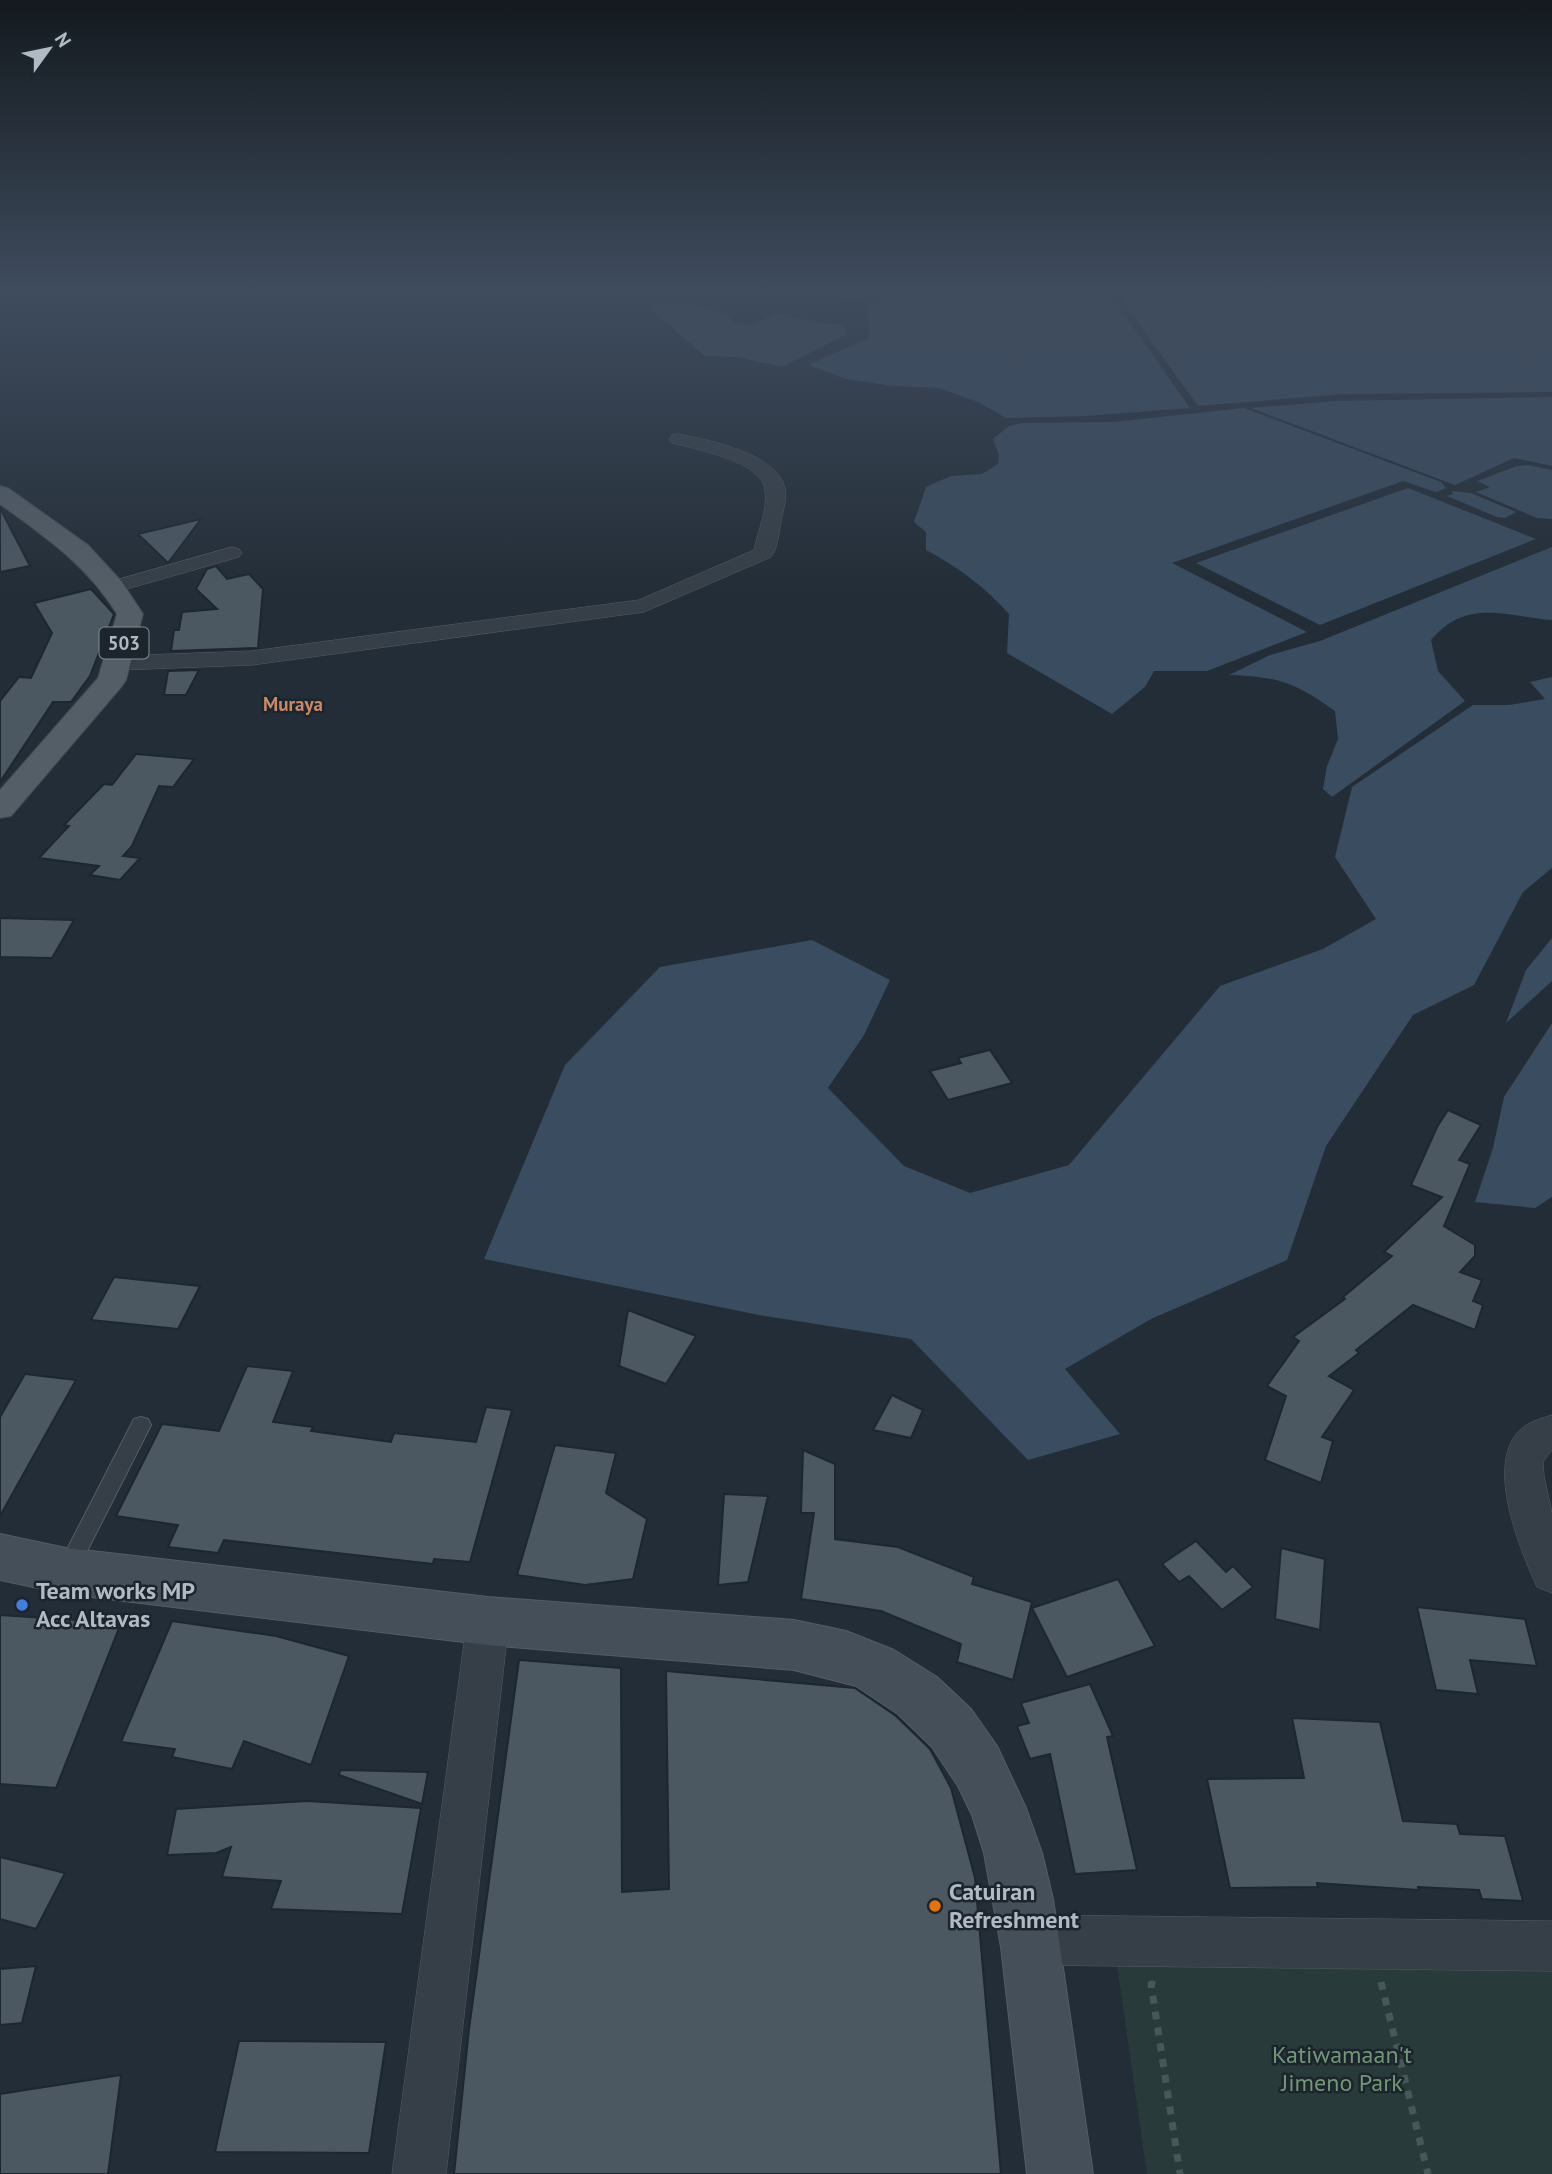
<svg xmlns="http://www.w3.org/2000/svg" width="1552" height="2174" font-family="'PT Sans',sans-serif">
<style>
.green{fill:#283b3a}
.water{fill:#3a4c5f}
.building{fill:#4b5862;stroke:#1e262e;stroke-width:2}
.lines{fill:none;stroke-linecap:round;stroke-linejoin:round}
.lane-casing{stroke:#545d65;stroke-width:2}
.street-casing{stroke:#545d65;stroke-width:1}
.secondary-casing{stroke:#545d65;stroke-width:2}
.primary-casing{stroke:#404851;stroke-width:2}
.path{stroke:#465859;stroke-width:7;stroke-dasharray:8 8;stroke-linecap:butt}
.lane{fill:#363f47;fill-rule:evenodd}
.street{fill:#363f47;fill-rule:evenodd}
.secondary{fill:#454f5a;fill-rule:evenodd}
.primary{fill:#545e67;fill-rule:evenodd}
.shop-dot{fill:#3f7fe0;stroke:#1c242c;stroke-width:2.5}
.food-dot{fill:#e8710a;stroke:#1c242c;stroke-width:2.5}
.labels{text-anchor:middle;stroke-width:5;stroke-linejoin:round;paint-order:stroke}
.shield{fill:#1c242c;stroke:#848d96;stroke-width:2}
.shield-label{font-size:19px;font-weight:bold;fill:#b1bac4}
.far-neighbourhood-label{font-size:19px;font-weight:bold;fill:#c98967;stroke:#1c242c}
.near-poi-label{font-size:24px;font-weight:bold;fill:#b1bac4;stroke:#1c242c;text-anchor:start}
.near-park-label{font-size:24px;fill:#729777;stroke:#1c242c}
</style>
<rect width="100%" height="100%" fill="#232d37"/>
<!-- green -->
<polygon class="green" points="1552,1963 1552,2174 1147,2174 1117,1964"/>
<!-- water -->
<g class="water">
<polygon points="832,289 897,289 853,301 829,294"/>
<polygon points="946,289 1106,289 1190,408 1085,416 1006,418 978,402 939,388 893,386 846,379 808,365 869,338 868,307 896,295"/>
<polygon points="1114,289 1552,289 1552,392 1345,394 1198,406"/>
<polygon points="670,303 708,307 728,315 734,322 750,325 778,313 821,323 844,325 847,334 782,367 737,357 705,356 649,308"/>
<polygon points="1552,397 1552,466 1514,458 1455,485 1251,408 1336,401"/>
<path d="M1244,408l197,74 5,6 -10,4 -33,-11 -231,82 135,69 -100,39h-53l-9,16 -33,27 -105,-61 2,-39c-24,-27 -51,-47 -83,-64v-18l-12,-10 12,-35 25,-11 31,-2 16,-10 1,-9 -6,-16 16,-13 13,-3 92,-1z"/>
<polygon points="1528,465 1552,470 1552,519 1537,518 1476,492 1490,487 1477,481 1517,466"/>
<polygon points="1408,488 1536,539 1320,625 1196,563"/>
<polygon points="1452,491 1471,493 1516,512 1505,518 1497,517 1447,496 1453,494"/>
<path d="M1552,547v73c-47,-4 -86,-22 -121,20l7,31 27,30 -133,96 -9,-8 4,-23 11,-27 -3,-28c-41,-29 -56,-34 -106,-36l41,-20 50,-14z"/>
<polygon points="1552,677 1552,868 1523,892 1474,985 1413,1015 1326,1146 1287,1260 1151,1319 1065,1369 1120,1434 1028,1460 911,1339 759,1315 484,1259 565,1065 660,967 812,940 890,980 864,1035 828,1088 904,1166 970,1193 1069,1165 1220,986 1323,949 1376,919 1335,857 1352,787 1473,705 1509,705 1545,699 1530,682"/>
<polygon points="1552,938 1552,981 1506,1023 1526,970"/>
<polygon points="1552,1023 1552,1197 1535,1208 1475,1202 1493,1148 1504,1097"/>
</g>
<!-- building -->
<g class="building">
<polygon points="0,508 30,566 0,572"/>
<polygon points="201,519 168,563 138,534"/>
<polygon points="216,566 227,579 249,574 263,589 258,648 171,651 174,630 179,630 182,612 217,609 196,589 207,569"/>
<polygon points="91,589 114,614 90,676 71,702 53,702 0,782 0,701 19,677 31,678 52,633 34,603"/>
<polygon points="199,670 186,695 164,695 168,671"/>
<polygon points="136,754 194,759 173,787 159,786 132,846 123,856 140,858 120,880 90,875 99,866 39,858 69,826 64,825 104,784 112,785"/>
<polygon points="0,918 74,920 52,958 0,957"/>
<polygon points="990,1050 1012,1083 948,1100 930,1071 961,1063 958,1058"/>
<polygon points="1448,1110 1481,1125 1459,1160 1470,1164 1444,1226 1475,1245 1475,1256 1460,1272 1482,1280 1473,1301 1483,1305 1475,1330 1413,1305 1356,1350 1359,1353 1329,1376 1354,1390 1322,1437 1333,1441 1321,1483 1265,1460 1286,1396 1267,1386 1299,1341 1293,1337 1345,1299 1343,1297 1392,1256 1384,1252 1442,1197 1411,1185 1437,1127"/>
<polygon points="114,1277 200,1286 178,1329 91,1320"/>
<polygon points="628,1310 696,1336 666,1384 619,1366"/>
<polygon points="247,1366 293,1371 273,1422 313,1427 311,1431 391,1442 394,1433 476,1442 486,1407 512,1410 470,1562 434,1559 433,1564 224,1540 218,1553 168,1547 178,1525 116,1516 162,1424 219,1431"/>
<polygon points="25,1374 76,1380 0,1516 0,1417"/>
<polygon points="892,1395 923,1410 911,1438 873,1430"/>
<polygon points="555,1445 616,1453 606,1493 647,1519 633,1579 585,1585 517,1575"/>
<polygon points="803,1450 835,1464 835,1539 898,1547 974,1577 972,1584 1032,1602 1013,1680 957,1662 961,1644 881,1611 801,1599 814,1513 801,1513"/>
<polygon points="724,1494 768,1496 748,1582 718,1585"/>
<polygon points="1196,1541 1226,1572 1233,1566 1253,1587 1222,1610 1189,1576 1179,1582 1162,1564"/>
<polygon points="1281,1548 1325,1559 1320,1630 1275,1619"/>
<polygon points="1118,1579 1155,1646 1067,1677 1032,1608"/>
<polygon points="1417,1607 1525,1619 1537,1666 1470,1660 1478,1694 1436,1690"/>
<polygon points="0,1615 121,1623 56,1788 0,1784"/>
<polygon points="172,1621 276,1636 349,1656 311,1765 244,1741 232,1769 172,1757 175,1749 121,1742"/>
<polygon points="519,1660 621,1668 622,1892 669,1889 666,1671 855,1688 896,1716 930,1749 951,1788 975,1878 1001,2174 454,2174 469,2029"/>
<polygon points="1090,1684 1113,1736 1107,1737 1137,1870 1075,1874 1050,1754 1030,1759 1017,1726 1029,1723 1021,1703"/>
<polygon points="1292,1718 1380,1722 1403,1821 1457,1824 1460,1834 1505,1836 1523,1901 1482,1899 1479,1890 1418,1887 1419,1890 1317,1883 1318,1887 1230,1888 1207,1779 1304,1778"/>
<polygon points="340,1770 428,1772 422,1804 339,1775"/>
<polygon points="307,1801 421,1808 402,1914 271,1909 281,1881 222,1877 231,1847 216,1853 167,1855 176,1809"/>
<polygon points="0,1857 65,1873 36,1929 0,1919"/>
<polygon points="36,1966 22,2023 0,2025 0,1969"/>
<polygon points="239,2041 386,2042 369,2153 215,2152"/>
<polygon points="121,2075 108,2174 0,2174 0,2094"/>
</g>
<g class="lines">
<defs>
<polygon id="lane" points="141,1417 148,1419 151,1425 76,1573 69,1575 62,1573 59,1566 62,1559 134,1419"/>
<g id="street">
<path d="M678,434c30,6 99,19 107,54 2,11 -2,23 -4,33 -2,11 -3,27 -10,36l-127,55 -392,53 -133,5 -8,-2 -3,-5 3,-5 8,-2 133,-5 387,-51 115,-50c4,-19 14,-41 11,-60 -3,-29 -70,-41 -93,-47l-3,-4 3,-4z"/>
<polygon points="232,547 239,549 242,553 239,557 113,593 106,591 102,587 106,583"/>
<path d="M1552,1415v35l-9,12 1,14 8,37v80l-15,-6c-17,-38 -51,-119 -19,-155 9,-10 22,-13 34,-17z"/>
<polygon points="488,1601 503,1607 509,1621 446,2174 392,2174 467,1621 473,1607"/>
<polygon points="1031,1915 1552,1921 1552,1971 1031,1965 1014,1957 1006,1940 1014,1923"/>
</g>
<polygon id="secondary" points="0,1534 66,1548 488,1597 794,1620 846,1631 894,1650 937,1677 971,1709 997,1746 1026,1808 1042,1853 1053,1899 1093,2174 1027,2174 1001,1947 984,1853 972,1815 958,1786 932,1747 898,1714 856,1686 794,1670 488,1645 66,1594 0,1580"/>
<path id="primary" d="M0,486l8,2 80,57 34,37 21,32 -17,66 -4,6 -111,130 -11,2v-28l98,-112 19,-64c-31,-50 -71,-76 -117,-110z"/>
</defs>
<!-- lane casing -->
<use href="#lane" class="lane-casing"/>
<!-- street casing -->
<use href="#street" class="street-casing"/>
<!-- secondary casing -->
<use href="#secondary" class="secondary-casing"/>
<!-- primary casing -->
<use href="#primary" class="primary-casing"/>
<!-- path -->
<g class="path">
<polyline points="1381,1982 1428,2174"/>
<polyline points="1155,1985 1151,1984 1180,2174"/>
</g>
<!-- lane -->
<use href="#lane" class="lane"/>
<!-- street -->
<use href="#street" class="street"/>
<!-- secondary -->
<use href="#secondary" class="secondary"/>
<!-- primary -->
<use href="#primary" class="primary"/>
</g>
<!-- sky -->
<linearGradient id="sky" x2="0" y2="1"><stop stop-color="#13191e"/><stop offset="0.49" stop-color="#3f4c5e"/><stop offset="1" stop-color="#3f4c5e" stop-opacity="0"/></linearGradient>
<rect width="1552" height="594" fill="url(#sky)"/>
<!-- markers -->
<circle class="shop-dot" cx="22" cy="1605" r="7"/>
<circle class="food-dot" cx="935" cy="1906" r="7"/>
<g class="labels">
<!-- shield labels -->
<rect class="shield" x="99.5" y="627.5" width="49" height="31" rx="5"/>
<g class="shield-label">
<text x="124" y="650">503</text>
</g>
<!-- far-neighbourhood labels -->
<g class="far-neighbourhood-label">
<text x="293" y="711">Muraya</text>
</g>
<!-- near-poi labels -->
<g class="near-poi-label">
<text x="36" y="1599">Team works MP<tspan x="36" dy="28">Acc Altavas</tspan></text>
<text x="949" y="1900">Catuiran<tspan x="949" dy="28">Refreshment</tspan></text>
</g>
<!-- near-park labels -->
<g class="near-park-label">
<text x="1342" y="2063">Katiwamaan't<tspan x="1342" dy="28">Jimeno Park</tspan></text>
</g>
</g>
<!-- north arrow -->
<g transform="translate(49 49) rotate(57)" stroke="#1c242c" stroke-width="5" paint-order="stroke">
<path d="M0-5L12 26L0 18L-12 26Z" fill="#b1bac4"/>
<text y="-10" font-size="19" font-weight="bold" text-anchor="middle" fill="#b1bac4">N</text>
</g>
</svg>
